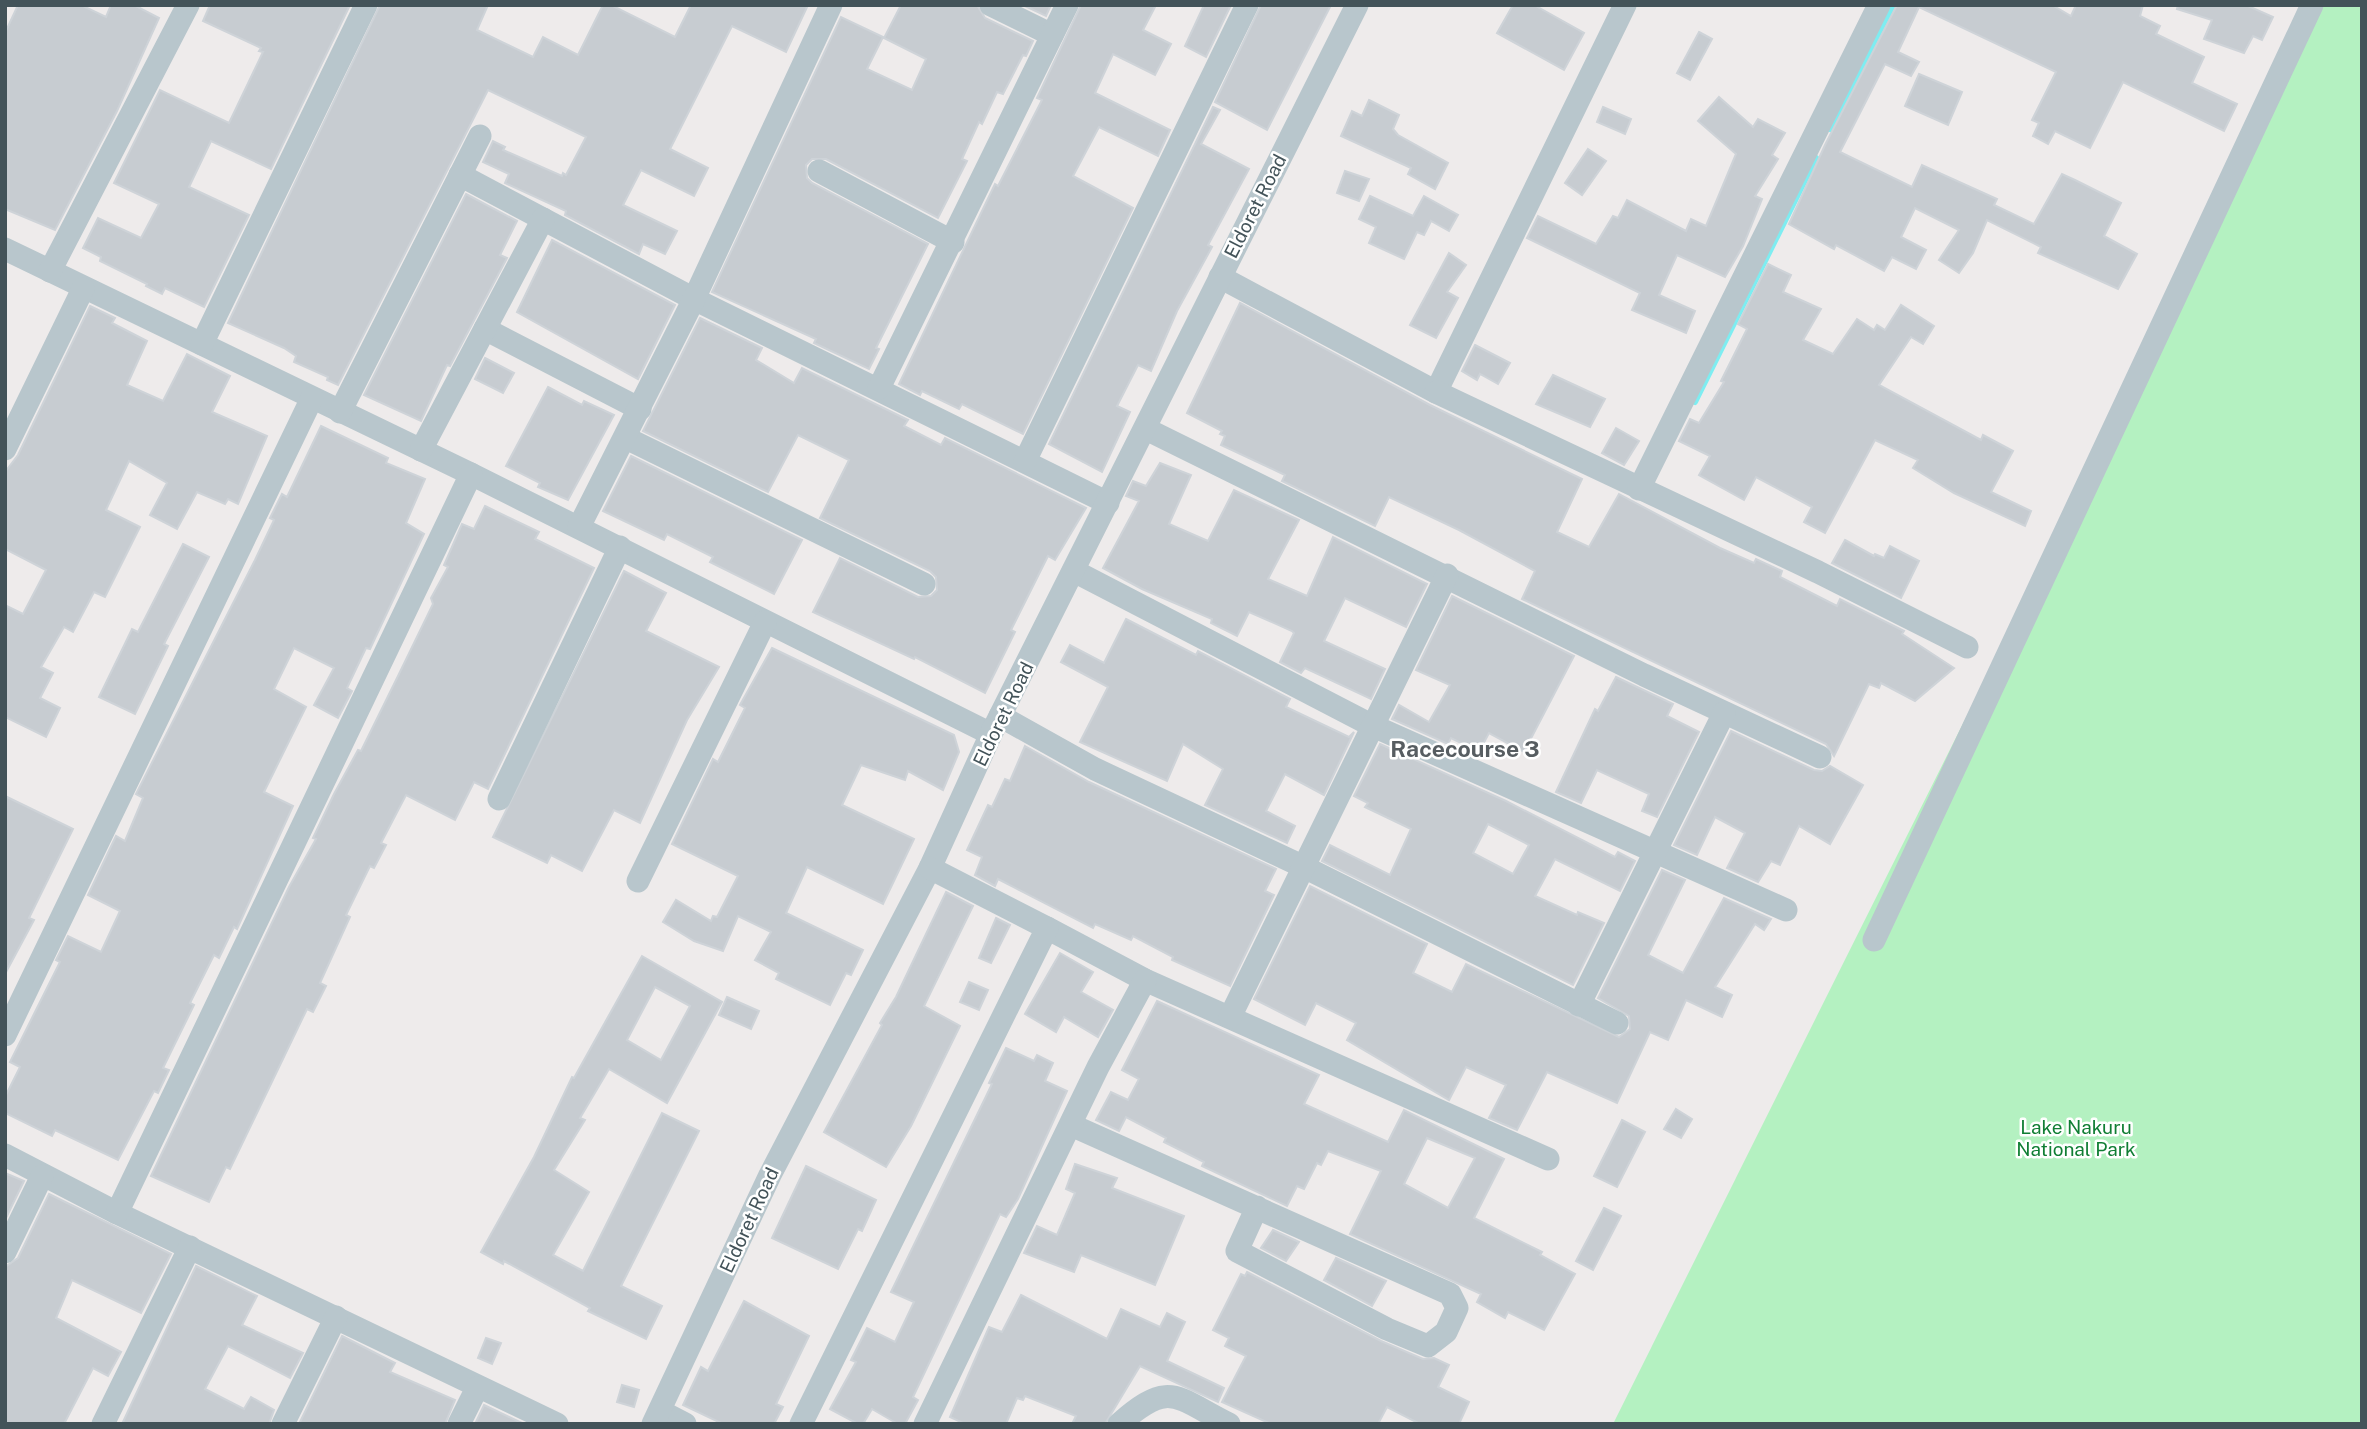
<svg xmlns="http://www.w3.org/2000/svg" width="2367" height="1429" font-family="'Public Sans',sans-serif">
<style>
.green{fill:#b4f1c1}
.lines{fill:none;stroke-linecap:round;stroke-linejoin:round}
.stream{stroke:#7eedf1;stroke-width:6}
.building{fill:#c7ccd1;stroke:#ced3d8;stroke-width:2;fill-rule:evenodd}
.street{stroke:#b8c6cc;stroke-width:23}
.labels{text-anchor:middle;stroke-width:5;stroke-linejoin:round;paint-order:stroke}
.street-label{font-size:19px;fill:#435359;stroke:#fff}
.park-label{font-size:19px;fill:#107e34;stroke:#fff}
.quarter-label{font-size:23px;font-weight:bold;fill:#575d61;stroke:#fff}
</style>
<rect width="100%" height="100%" fill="#eeebeb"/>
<!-- green -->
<polygon class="green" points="2322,5 2362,5 2362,1424 1613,1424"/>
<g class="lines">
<!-- stream -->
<g class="stream">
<polyline points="1830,129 1893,5"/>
<polyline points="1695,402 1816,158"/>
</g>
</g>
<!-- building -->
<g class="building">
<polygon points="18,5 81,5 106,17 111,5 134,5 159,18 117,111 55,230 5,209 5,33"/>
<polygon points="210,5 350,5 271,169 211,141 189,187 249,215 204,307 165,288 162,294 146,286 147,284 100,261 101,257 83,248 98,218 141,238 159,204 114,183 160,90 229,123 263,52 259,51 261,48 203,21"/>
<polygon points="380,5 488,5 477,30 533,57 543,37 578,55 603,5 611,5 675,37 691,5 808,5 786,52 732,26 670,149 708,168 694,196 641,170 623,205 677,231 665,254 643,244 639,254 565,215 566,211 505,183 509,174 483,162 493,141 505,147 503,150 562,176 563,173 566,175 586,137 488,90 338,385 327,380 328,377 294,362 296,356 284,348 228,323"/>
<polygon points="901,5 977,5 985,18 1033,41 1026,56 1023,55 1003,94 997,92 982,124 979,122 962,159 967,161 938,218 826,159 812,159 806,165 807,178 812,183 928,244 876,348 879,349 869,369 814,343 816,339 712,292 841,17 883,37 867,69 912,90 926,59 884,38"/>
<polygon points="1023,5 1051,5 1046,16"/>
<polygon points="1081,5 1156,5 1143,30 1171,44 1155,75 1113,54 1095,93 1170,130 1158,156 1099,127 1073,176 1133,208 1023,434 962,404 959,409 922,391 920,395 899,384 995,184 998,186 1042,100 1037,98"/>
<polygon points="1204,5 1231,5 1206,57 1185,46"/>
<polygon points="1261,5 1331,5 1267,130 1215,102"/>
<polygon points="1513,5 1534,5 1584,33 1564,70 1497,33"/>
<polygon points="1897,5 2052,5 2071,16 2076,5 2143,5 2140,16 2160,26 2156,34 2204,57 2192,83 2237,104 2224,131 2123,82 2090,148 2055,131 2048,144 2033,136 2039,123 2032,120 2056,72 1919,7 1898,52 1919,62 1911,76 1885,64 1840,152 1912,187 1922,165 1997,199 1994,205 2034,224 2062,174 2075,180 2121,203 2104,236 2137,254 2118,289 2038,253 2041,247 1987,220 1973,253 1959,273 1939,260 1959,230 1915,208 1901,237 1926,250 1916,269 1892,257 1884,271 1836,245 1834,249 1789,224 1825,145"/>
<polygon points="2178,5 2246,5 2273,17 2262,40 2253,36 2244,53 2204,39 2212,20 2177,9"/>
<polygon points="1699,32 1712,39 1690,80 1677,73"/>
<polygon points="1919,74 1962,92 1948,125 1905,106"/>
<polygon points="1719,97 1753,127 1758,119 1785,133 1772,155 1778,159 1755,196 1762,199 1743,246 1725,277 1677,255 1659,295 1695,311 1686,333 1632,310 1640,293 1527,238 1538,216 1596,244 1613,216 1618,218 1627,200 1686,231 1691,219 1706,226 1736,154 1698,121"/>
<polygon points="1369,100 1399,115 1393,129 1398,135 1448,163 1435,189 1408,174 1411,168 1341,136 1352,111 1362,116"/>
<polygon points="1213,107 1220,110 1201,144 1249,169 1208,245 1212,247 1177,311 1151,371 1138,365 1117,406 1130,412 1102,472 1049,444"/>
<polygon points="1603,107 1631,119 1625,134 1597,122"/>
<polygon points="1588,149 1606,161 1582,195 1565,183"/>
<polygon points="1345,171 1369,179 1359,201 1337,193"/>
<polygon points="466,194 517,221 500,255 507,258 450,366 447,365 421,421 364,395"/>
<polygon points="1370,196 1413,216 1424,196 1458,215 1449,231 1431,221 1424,235 1417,232 1404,259 1369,243 1376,227 1359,219"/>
<polygon points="552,240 675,305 638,379 517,312"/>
<polygon points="1449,253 1466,265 1447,292 1458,298 1436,338 1410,325"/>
<polygon points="1768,264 1791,275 1783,292 1821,309 1803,340 1833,354 1857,319 1874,330 1877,325 1885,330 1901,305 1934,326 1923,344 1911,337 1879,385 1981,440 1983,435 2013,451 1991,492 2031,511 2025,526 1954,493 1913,468 1918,460 1875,440 1825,533 1804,522 1812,507 1756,477 1744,500 1699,475 1710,456 1679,441 1690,419 1699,423 1724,382 1721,381 1747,329 1738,324"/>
<polygon points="1240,303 1430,405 1582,479 1557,532 1589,547 1619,494 1720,548 1754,563 1756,559 1782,571 1780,577 1837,606 1840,599 1904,631 1902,634 1954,668 1915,701 1881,683 1879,688 1869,684 1834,756 1826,744 1522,599 1535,571 1459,530 1389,497 1375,526 1282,481 1285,475 1221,445 1225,436 1220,434 1222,431 1187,413"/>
<polygon points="90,306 115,318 112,323 147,341 127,385 163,401 187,354 230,376 212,412 267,436 238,504 228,499 225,504 197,492 177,529 150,515 167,483 129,461 106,510 140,527 105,597 94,592 73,632 64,627 41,667 53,673 40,698 60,708 46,737 5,717 5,605 23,614 46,570 5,549 5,472 18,455"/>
<polygon points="700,318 762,348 756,360 794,383 802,368 908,420 904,426 941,445 945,438 1086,508 1055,560 1048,556 1011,630 1015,632 985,693 915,657 914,659 813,612 840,558 918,597 931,596 937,590 936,577 930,571 820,518 849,460 798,435 768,492 643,431"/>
<polygon points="1475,345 1510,363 1498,384 1480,374 1477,380 1462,371"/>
<polygon points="485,358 514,373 503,393 475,379"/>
<polygon points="1553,375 1605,399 1590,427 1536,404"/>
<polygon points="548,387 582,405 584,401 614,415 568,500 538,487 540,483 506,466"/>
<polygon points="321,426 388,458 386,463 425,479 406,523 424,534 370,649 366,648 347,688 352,691 338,718 314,705 334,668 294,648 274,689 306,707 264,792 293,806 237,929 234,927 219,958 214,955 190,1003 194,1005 163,1068 169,1070 158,1093 154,1091 118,1160 55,1130 52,1136 5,1113 5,1097 20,1067 10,1062 60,962 56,960 68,936 101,952 120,911 88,895 116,836 125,841 143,798 136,794 255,560 274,520 270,518 282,494 287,497"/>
<polygon points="1616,428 1639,441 1624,465 1602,453"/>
<polygon points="631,456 802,540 774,594 710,562 713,557 667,534 664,540 603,511"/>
<polygon points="1160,463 1191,475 1169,524 1208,541 1234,490 1299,520 1268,579 1307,596 1333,537 1427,584 1406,627 1345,598 1324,641 1385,669 1371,699 1305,668 1301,673 1280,662 1294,633 1292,631 1249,612 1237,636 1211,623 1212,619 1142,589 1103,568 1139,501 1126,496 1133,481 1146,486"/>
<polygon points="485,506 539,532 535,539 594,568 488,789 474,782 455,820 406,795 381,843 386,845 374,868 370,866 346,915 350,917 320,983 326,986 313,1012 307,1009 230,1169 226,1167 209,1202 151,1176 289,887 316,839 313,838 334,794 358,750 361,751 398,676 433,604 431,598 448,567 444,565 462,524 474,529"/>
<polygon points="1845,540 1874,556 1875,554 1884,558 1890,546 1919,561 1901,598 1832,563"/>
<polygon points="183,544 209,557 164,644 168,646 135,714 99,697 132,629 138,632"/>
<polygon points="624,571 666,593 646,631 719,667 687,720 640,823 614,810 582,871 551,855 547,863 493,837"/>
<polygon points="1452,596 1574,656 1524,752 1489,733 1479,752 1451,738 1448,744 1392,719 1399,705 1429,722 1450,685 1416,670"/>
<polygon points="1126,619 1196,655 1198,651 1290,699 1286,707 1349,737 1354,732 1324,795 1285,774 1266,811 1295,826 1287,843 1205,805 1223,769 1183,744 1167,781 1080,742 1108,687 1061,662 1070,645 1104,663"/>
<polygon points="772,648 954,735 959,752 943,790 908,771 905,780 861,765 842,805 914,839 883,904 807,867 786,913 863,950 851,975 846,973 830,1005 776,979 779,973 755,960 771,932 738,916 723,951 694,941 663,922 676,900 711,921 713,916 717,917 738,876 672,844 713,759 718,762 745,708 740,705"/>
<polygon points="1616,677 1673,704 1667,716 1699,732 1657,817 1642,811 1649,794 1597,770 1581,803 1556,792 1595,709 1598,711"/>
<polygon points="1731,731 1814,770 1822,771 1830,766 1863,785 1830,844 1799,826 1780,865 1771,861 1758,882 1727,868 1745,833 1715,817 1697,855 1674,845"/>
<path d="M1380,744l126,57 109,56 3,-5 17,9 -15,30 -65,-32 -20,37 42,19 1,-3 26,11 -31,62 -251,-124 8,-16 60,30 21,-46 -46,-22 3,-4 -14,-7zM1488,824l41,21 -16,29 -40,-21z"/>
<polygon points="1025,746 1089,782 1276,869 1265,891 1274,895 1230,986 1172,960 1173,957 1133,936 1131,940 1095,924 1093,928 998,879 995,886 975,875 982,857 967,850 988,805 992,807 1005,779 1010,781"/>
<polygon points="5,796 73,829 29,918 34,920 5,974"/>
<polygon points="1662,870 1685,880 1648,955 1683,973 1724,898 1771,919 1764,930 1755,924 1715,987 1732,995 1722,1017 1686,1000 1668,1040 1650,1032 1617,1103 1547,1072 1517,1130 1489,1118 1506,1085 1466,1067 1449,1100 1347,1040 1356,1023 1316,1003 1305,1025 1254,999 1310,886 1427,944 1413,973 1452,992 1466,964 1619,1037 1630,1029 1629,1016 1598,998"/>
<polygon points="946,892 973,906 924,1006 960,1026 911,1126 886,1167 824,1132 882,1025 880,1023 896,997"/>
<polygon points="996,918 1010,925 991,963 979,958"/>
<polygon points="1060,953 1093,972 1081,992 1113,1010 1098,1037 1064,1017 1056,1032 1025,1014"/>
<path d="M642,956l80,46 -55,101 -58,-34 -29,49 5,2 -31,50 35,22 -36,63 30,16 79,-158 37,18 -78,155 41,20 -16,33 -58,-28 2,-3 -86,-47 -1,3 -22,-12 53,-95 38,-80 2,1zM655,987l35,19 -29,54 -34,-20z"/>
<polygon points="969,982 988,990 979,1010 960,1002"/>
<polygon points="727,997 759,1011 751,1029 719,1015"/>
<path d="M1157,1001l162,74 -15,29 84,38 16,-32 100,49 -30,59 68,34 -2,3 35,19 -31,56 -36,-18 -3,6 -28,-16 4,-8 -131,-60 31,-63 -53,-20 -7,14 -4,-2 -13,26 -7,-3 -10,20 -85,-40 2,-4 -40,-20 2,-4 -40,-21 -7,14 -23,-11 15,-28 17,8 11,-21 -17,-9zM1427,1138l48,20 -27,50 -44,-24z"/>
<polygon points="1006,1048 1034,1061 1037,1055 1053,1063 1045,1081 1067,1091 1018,1199 1006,1217 1000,1214 913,1397 918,1400 905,1424 898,1424 872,1409 863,1424 858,1424 830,1409 856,1362 851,1360 867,1328 895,1342 914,1302 891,1292 992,1084 989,1083"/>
<polygon points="1676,1109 1692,1119 1681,1138 1664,1129"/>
<polygon points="1622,1120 1645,1132 1617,1187 1594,1176"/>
<polygon points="1075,1164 1117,1178 1112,1188 1184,1216 1155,1285 1081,1255 1074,1272 1024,1253 1037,1226 1057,1235 1075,1193 1066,1189"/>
<polygon points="806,1166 876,1200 862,1231 858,1229 838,1269 772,1238"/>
<polygon points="5,1173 24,1181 5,1220"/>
<polygon points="49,1194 171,1254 141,1313 72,1280 56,1318 121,1352 108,1376 93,1368 64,1424 5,1424 5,1267 18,1258"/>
<polygon points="1604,1208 1621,1216 1593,1270 1576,1261"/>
<polygon points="1273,1230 1299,1242 1286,1261 1261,1248"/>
<polygon points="1336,1258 1386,1281 1372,1306 1324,1280"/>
<polygon points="196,1266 257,1296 242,1325 303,1353 290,1378 228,1346 205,1389 244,1409 251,1397 274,1410 269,1424 122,1424"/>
<polygon points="1247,1272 1381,1341 1423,1359 1434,1358 1449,1365 1438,1387 1469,1402 1459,1424 1420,1424 1387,1407 1378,1424 1271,1424 1222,1402 1246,1356 1225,1346 1229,1338 1213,1330 1241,1274 1245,1276"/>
<polygon points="1021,1295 1107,1339 1121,1309 1160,1327 1167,1313 1185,1322 1167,1361 1224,1388 1218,1402 1140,1366 1105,1424 1072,1424 1076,1416 1025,1396 1023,1400 1017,1398 1006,1424 965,1424 950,1417 989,1327 1002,1332"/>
<polygon points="744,1301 809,1336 776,1404 783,1407 774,1424 723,1424 683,1405 701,1367 708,1371"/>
<polygon points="342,1336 395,1363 390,1372 455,1400 445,1424 299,1424"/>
<polygon points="486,1338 501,1343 492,1364 478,1358"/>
<polygon points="622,1385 639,1390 634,1407 617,1402"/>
<polygon points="484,1405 524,1424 475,1424"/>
</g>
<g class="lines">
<!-- street -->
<g class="street">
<polyline points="991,5 1052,35"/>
<polyline points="819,171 953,242"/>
<polyline points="460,175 694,299 1108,503"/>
<polyline points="5,249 471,474 991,734"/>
<polyline points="50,271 188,5"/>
<polyline points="1220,277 1436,392 1625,5"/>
<polyline points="485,329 640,409"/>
<polyline points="202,344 366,5"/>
<polyline points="879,388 1067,5"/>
<polyline points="1436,392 1818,572 1967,647"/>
<polyline points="340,412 480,136"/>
<polyline points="1146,429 1644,675 1820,757"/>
<polyline points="626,438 924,584"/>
<polyline points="5,449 83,289"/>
<polyline points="421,450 543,219"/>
<polyline points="1025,461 1247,5"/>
<polyline points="1639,489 1879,5"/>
<polyline points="579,527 694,299 831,5"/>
<polyline points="1074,571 1371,725 1786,910"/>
<polyline points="1000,716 1095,769 1304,867 1617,1023"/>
<polyline points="499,799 620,547"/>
<polyline points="638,881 765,622"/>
<polyline points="1047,928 1145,980 1548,1159"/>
<polyline points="1874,940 2312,5"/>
<polyline points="1579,1005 1724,713"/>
<polyline points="1230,1017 1447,575"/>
<polyline points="5,1035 312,398"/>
<polyline points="1071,1125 1450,1294 1457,1308 1446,1332 1428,1346 1387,1329 1237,1251 1257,1207"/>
<polyline points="5,1155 117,1213 557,1424"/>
<polyline points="117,1213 471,474"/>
<polyline points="5,1252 42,1176"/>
<polyline points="660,1411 685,1424"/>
<polyline points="103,1424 190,1247"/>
<polyline points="283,1424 336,1317"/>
<polyline points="459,1424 477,1388"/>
<polyline points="653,1424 770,1175 930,868 991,734 1357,5"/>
<polyline points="801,1424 1047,928 930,868"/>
<polyline points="925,1424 1098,1067 1145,980"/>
<path d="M1119,1424c51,-45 56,-27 110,0"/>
</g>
</g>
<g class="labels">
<!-- street labels -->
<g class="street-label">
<text transform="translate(1255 206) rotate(-63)" y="7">Eldoret Road</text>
<text transform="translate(1003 714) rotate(-64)" y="7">Eldoret Road</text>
<text transform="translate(749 1220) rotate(-65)" y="7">Eldoret Road</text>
</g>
<!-- park labels -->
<g class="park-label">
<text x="2076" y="1134">Lake Nakuru<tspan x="2076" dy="22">National Park</tspan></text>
</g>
<!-- quarter labels -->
<g class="quarter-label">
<text x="1465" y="757">Racecourse 3</text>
</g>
</g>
<!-- border -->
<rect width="2367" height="1429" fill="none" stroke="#435359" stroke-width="14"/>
</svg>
